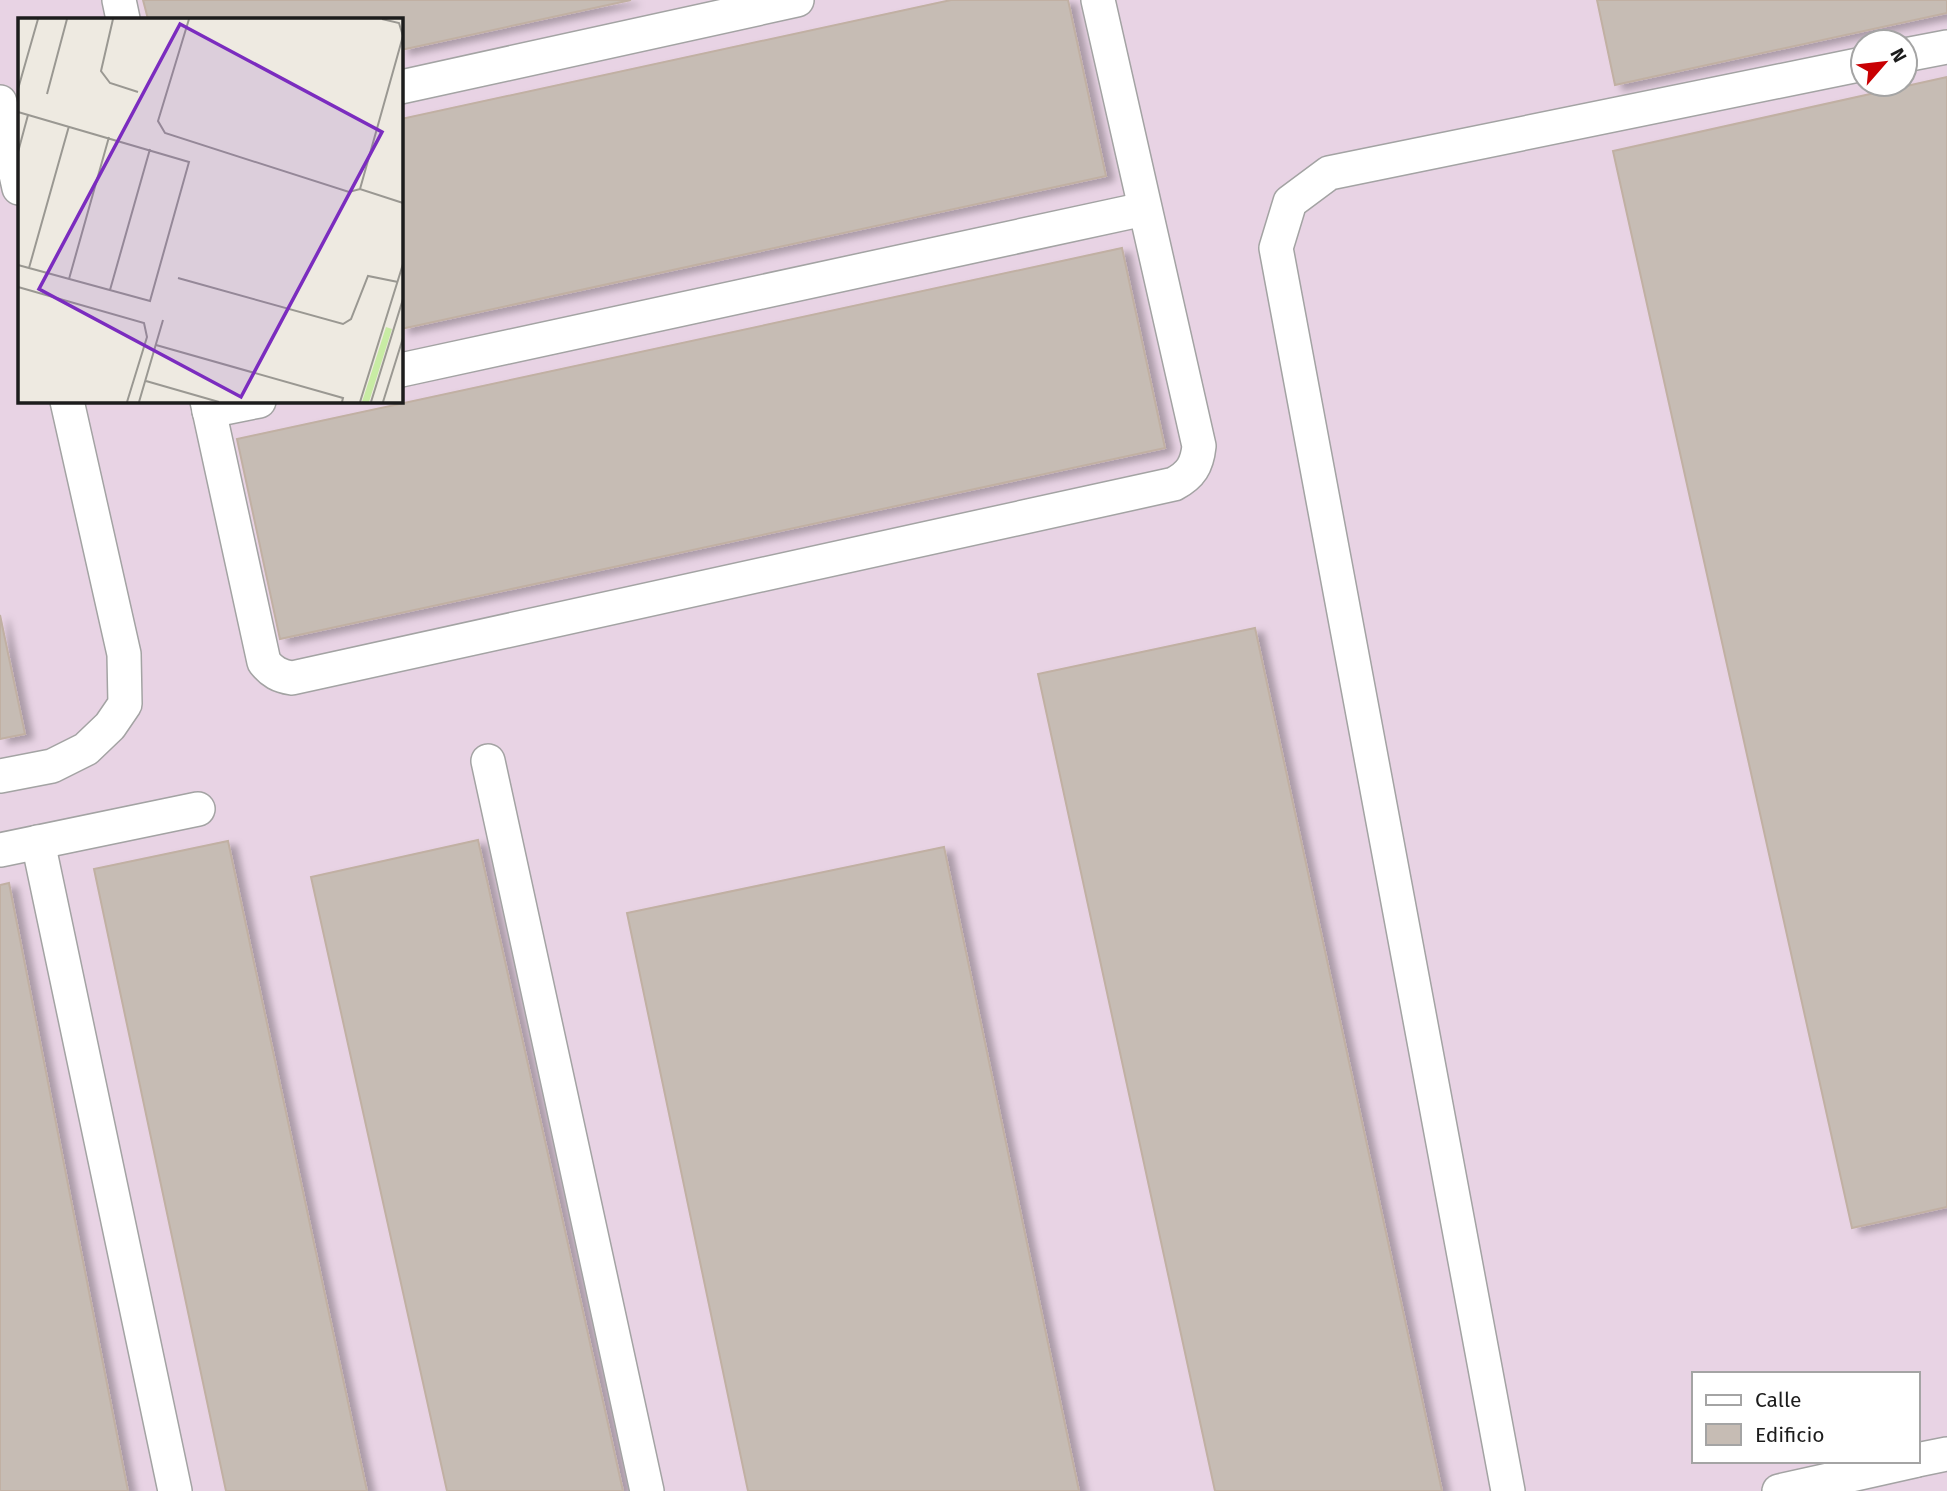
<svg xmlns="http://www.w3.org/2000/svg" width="1947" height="1491" font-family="'Fira Sans',sans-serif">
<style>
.industrial{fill:#e8d3e4;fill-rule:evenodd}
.building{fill:#c6bcb4;stroke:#c1b0a3;stroke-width:2;filter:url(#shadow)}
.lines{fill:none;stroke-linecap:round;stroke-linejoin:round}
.minor-casing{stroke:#a3a3a3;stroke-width:36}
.minor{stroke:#fff;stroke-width:33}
.inset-road{fill:none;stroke:#9a9892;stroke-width:2}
.view{fill:#7b2cbf;fill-opacity:0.15;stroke:#7b2cbf;stroke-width:3.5}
.inset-edge{fill:none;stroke:#1c1c1c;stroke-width:3.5}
</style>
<defs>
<filter id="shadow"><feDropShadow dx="8" dy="4.5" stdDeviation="3.5" flood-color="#0004"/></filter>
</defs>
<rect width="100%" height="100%" fill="#eeeae1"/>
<!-- industrial -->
<path class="industrial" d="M0,0h1947v1491h-1947zM19,19h382v382h-382zM1863,42h42v42h-42zM1693,1374h224v87h-224z"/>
<!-- building -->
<g class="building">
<polygon points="143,0 631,0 401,50 401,19 148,19"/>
<polygon points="951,0 1068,0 1106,176 401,329 401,119"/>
<polygon points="1597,0 1947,0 1947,13 1615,85"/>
<polygon points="1947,77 1947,1207 1852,1228 1613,151"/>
<polygon points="1122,248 1165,448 280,639 237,439"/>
<polygon points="0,615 25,734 0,739"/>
<polygon points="1255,628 1442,1491 1215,1491 1038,674"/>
<polygon points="478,840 623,1491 447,1491 311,877"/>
<polygon points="228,841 367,1491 226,1491 94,869"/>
<polygon points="944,847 1079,1491 748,1491 627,913"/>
<polygon points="9,883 128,1491 0,1491 0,885"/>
</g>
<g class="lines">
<defs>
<g id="minor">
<polyline points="119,0 123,19"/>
<polyline points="1905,55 1947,47"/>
<polyline points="401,87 797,0"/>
<polyline points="0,102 19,188"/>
<polyline points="401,370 1144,209"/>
<path d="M207,401l57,261c8,10 15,14 28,16l882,-194c17,-9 23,-19 25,-38l-101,-446"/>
<polyline points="209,411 259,401"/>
<polyline points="488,761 647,1491"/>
<polyline points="0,776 52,766 86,749 110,726 125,704 124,654 67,401"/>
<polyline points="38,842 175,1491"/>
<polyline points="0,850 198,809"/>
<polyline points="1917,1460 1947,1454"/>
<polyline points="1508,1491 1276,248 1290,202 1329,173 1863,64"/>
<polyline points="1779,1491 1914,1461"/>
</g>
</defs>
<!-- minor casing -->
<use href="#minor" class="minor-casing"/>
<!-- minor -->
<use href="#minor" class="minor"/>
</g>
<!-- overview -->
<g transform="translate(18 18)">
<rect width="385" height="385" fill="#eeeae1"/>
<path d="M368,309l6,2 -23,73h-7z" fill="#c8eca4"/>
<path class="inset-road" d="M95,1l-12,52 9,12 28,9M171,1l-31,102 7,12 184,59 11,-3 43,14M0,71l20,-70M29,76l20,-75M0,94l171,50 -39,139 -132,-36M0,134l10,-37M342,171l43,-153 -4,-13 -17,-4M11,250l40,-142M160,260l165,46 8,-5 17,-43 30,6M51,261l40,-142M0,269l126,36 3,14 -20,65M92,272l40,-141M138,327l187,53 -1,4M128,363l73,21M121,384l24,-82M342,384l43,-138M353,384l32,-103M365,384l20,-64"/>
<path class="view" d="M162,6l202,108 -141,265 -202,-108z"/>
<rect width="385" height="385" class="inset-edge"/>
</g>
<!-- legend -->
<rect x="1692" y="1372" width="228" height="91" fill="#ffffff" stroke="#a4a4a4" stroke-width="2"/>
<rect x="1706" y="1395" width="35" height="10" fill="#ffffff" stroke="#a4a4a4" stroke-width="2"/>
<text x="1755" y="1407" font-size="21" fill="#1c1c1c">Calle</text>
<rect x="1706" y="1424" width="35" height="21" fill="#c6bcb4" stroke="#a4a4a4" stroke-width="2"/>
<text x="1755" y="1442" font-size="21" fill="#1c1c1c">Edificio</text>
<!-- north arrow -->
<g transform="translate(1884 63) rotate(62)"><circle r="33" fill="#ffffff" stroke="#a4a4a4" stroke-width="2"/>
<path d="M0-5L12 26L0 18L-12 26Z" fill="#c90003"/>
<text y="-10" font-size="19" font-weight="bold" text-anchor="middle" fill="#1c1c1c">N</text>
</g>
</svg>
